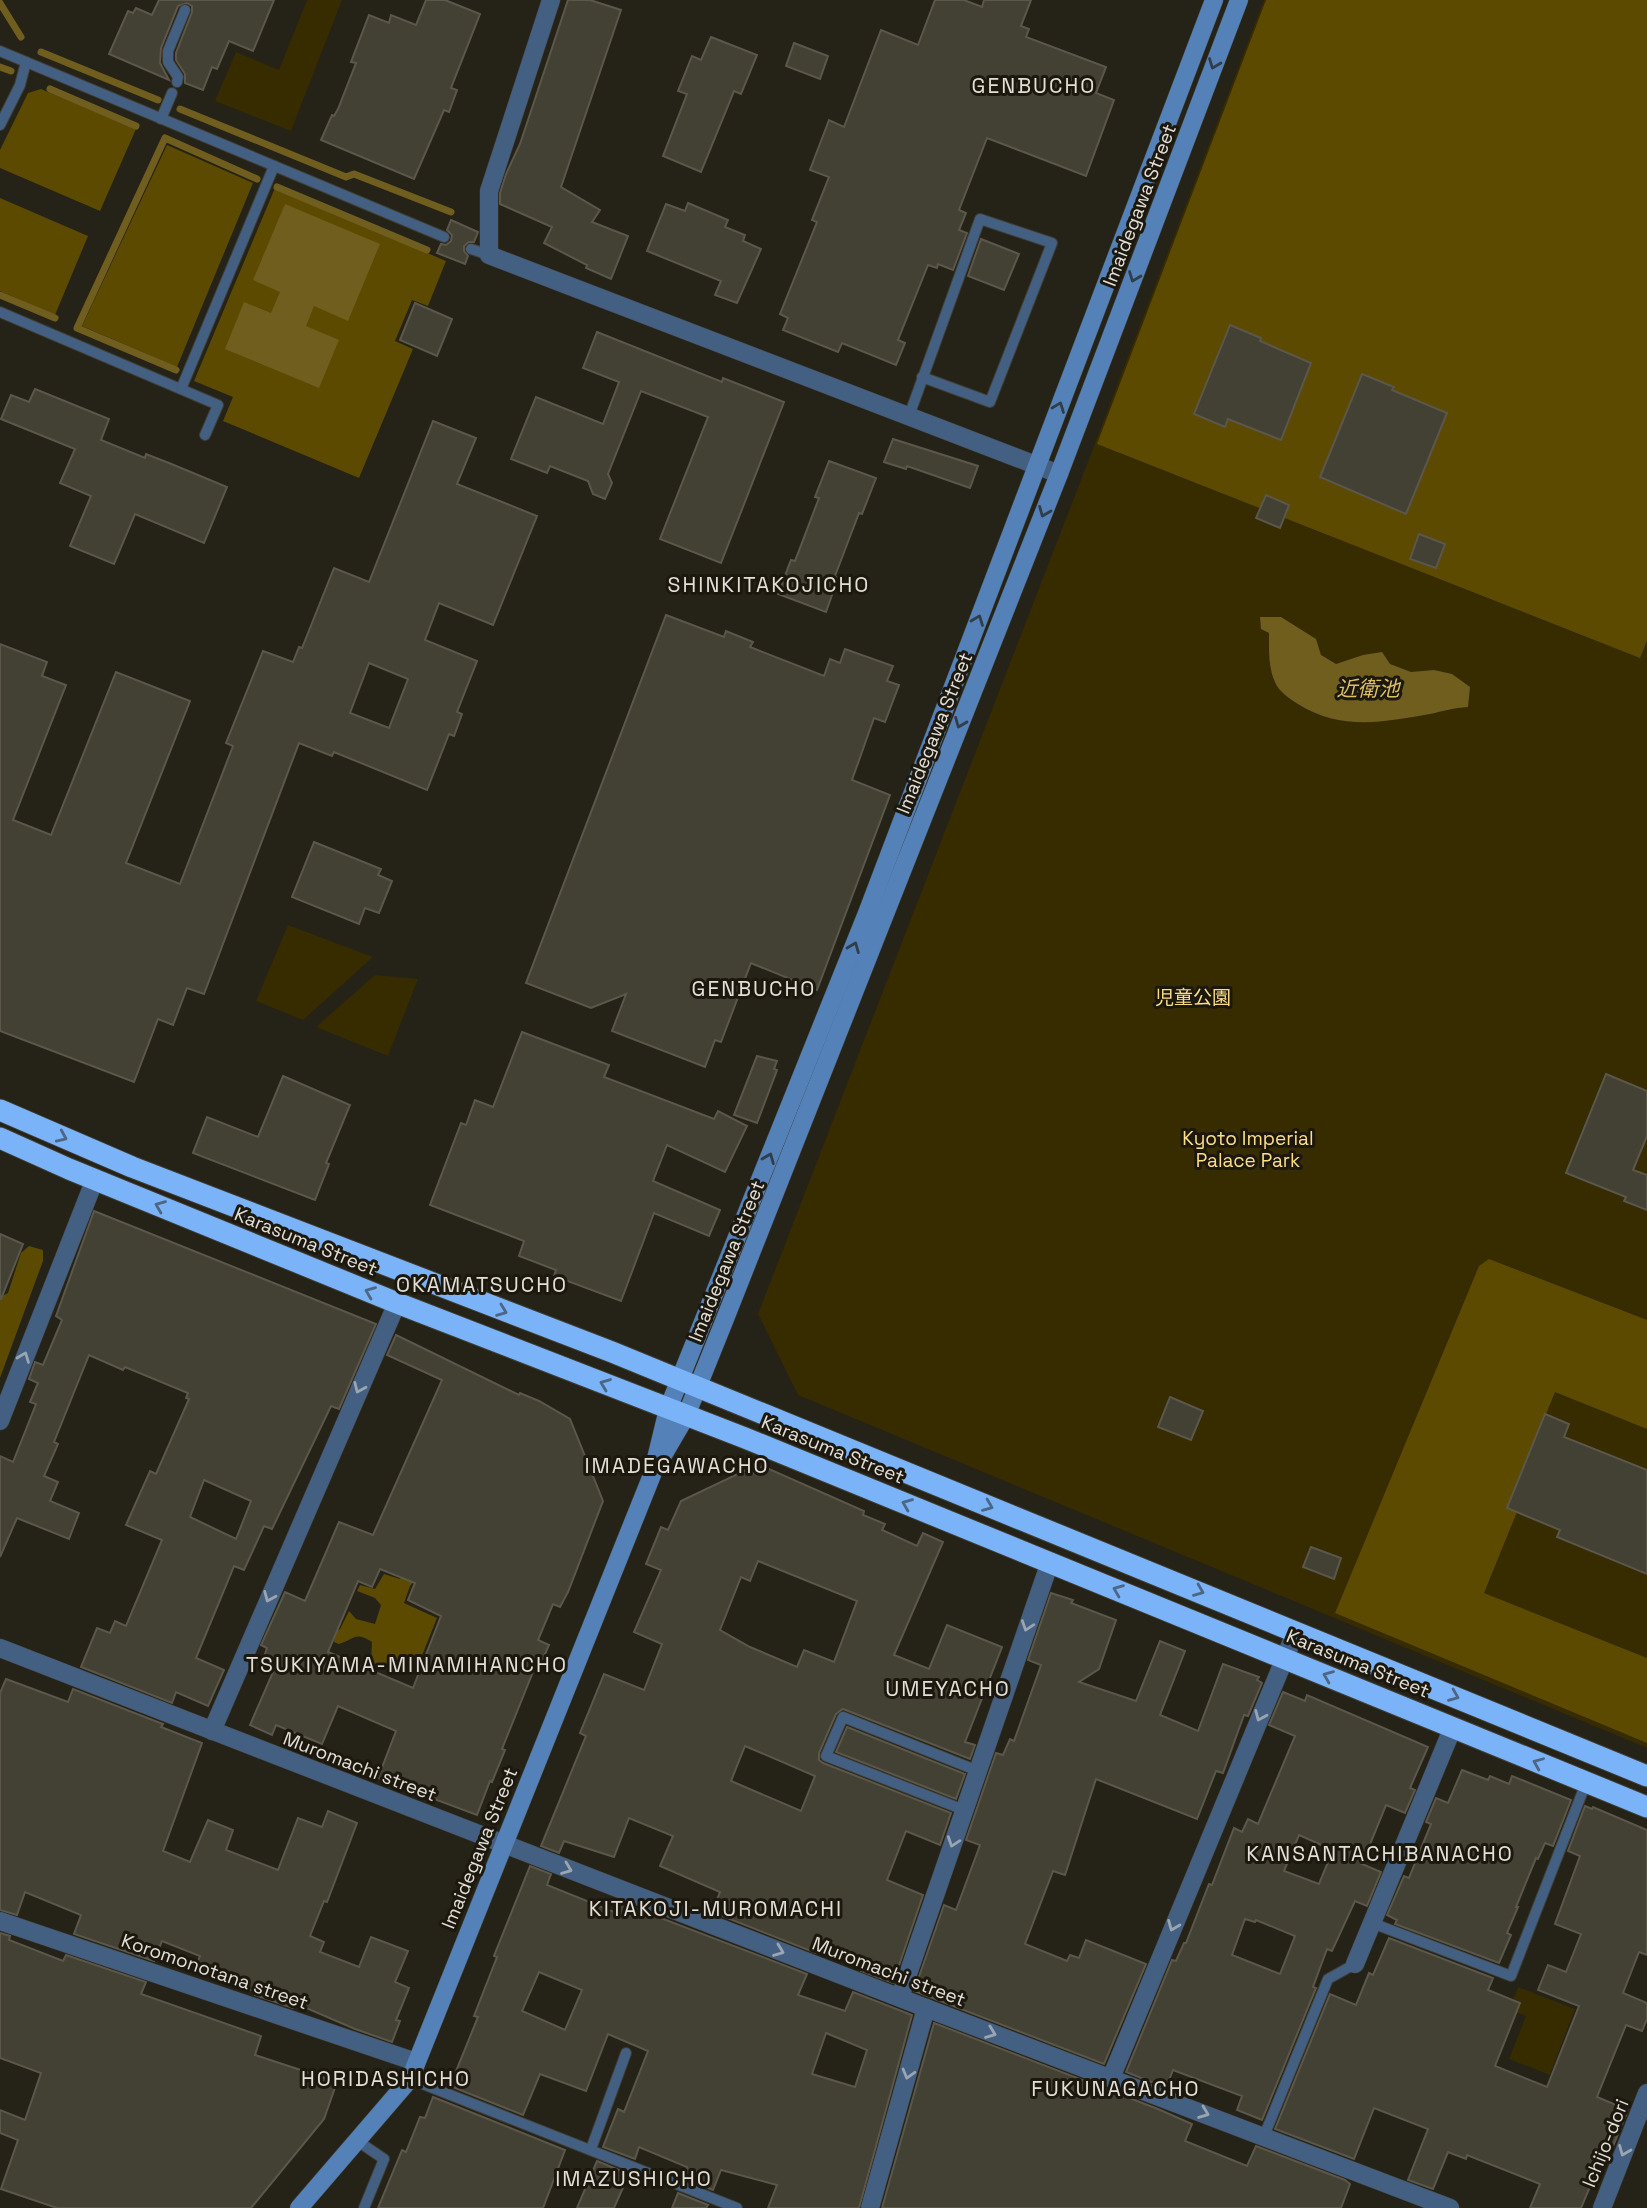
<svg xmlns="http://www.w3.org/2000/svg" width="1647" height="2208" font-family="'Space Grotesk','Noto Sans JP',sans-serif">
<style>
.green{fill:#372b00}
.forest{fill:#5c4a00}
.water{fill:#705e1e}
.lines{fill:none;stroke-linecap:round;stroke-linejoin:round}
.stream{stroke:#705e1e;stroke-width:7}
.building{fill:#434034;stroke:#5b574b;stroke-width:2;fill-rule:evenodd}
.lane-casing{stroke:#3f3c32;stroke-width:12}
.street-casing{stroke:#3f3c32;stroke-width:19}
.secondary-casing{stroke:#3f3c32;stroke-width:19}
.highway-casing{stroke:#3f3c32;stroke-width:23}
.lane{stroke:#435f81;stroke-width:10}
.street{stroke:#435f81;stroke-width:18}
.secondary{stroke:#5481b8;stroke-width:18}
.highway{stroke:#7bb3f8;stroke-width:21}
.oneway{stroke:#303d4a}
.oneway2{stroke:#4c6683}
.oneway3{stroke:#9aa5b1}
.labels{text-anchor:middle;stroke-width:6;stroke-linejoin:round;paint-order:stroke}
.street-label{font-size:19px;fill:#e1dfd8;stroke:#1c180e}
.park-label{font-size:19px;fill:#fcdf85;stroke:#1c180e}
.neighbourhood-label{font-size:21px;letter-spacing:2px;fill:#e1dfd8;stroke:#1c180e}
.water-label{font-size:21px;font-style:italic;fill:#dbbf64;stroke:#1c180e}
</style>
<rect width="100%" height="100%" fill="#252217"/>
<!-- green -->
<g class="green">
<polygon points="307,0 342,0 291,131 215,101 236,52 279,70"/>
<polygon points="1264,0 1647,0 1647,1748 798,1395 758,1314 1091,454"/>
<polygon points="288,925 373,957 303,1020 256,1001"/>
<polygon points="375,975 418,979 388,1056 316,1027"/>
<polygon points="1518,1987 1575,2009 1550,2075 1509,2059 1526,2016 1509,2010"/>
</g>
<!-- forest -->
<g class="forest">
<polygon points="1266,0 1647,0 1647,641 1640,658 1097,444"/>
<polygon points="41,89 136,129 100,211 0,168 0,150 28,93"/>
<polygon points="167,145 253,183 177,367 82,326"/>
<polygon points="275,188 446,261 428,306 412,300 395,341 413,349 359,478 223,421 233,397 194,381"/>
<polygon points="0,198 88,236 55,315 0,291"/>
<polygon points="29,1246 43,1250 43,1261 0,1378 0,1297 8,1293 21,1253"/>
<polygon points="1489,1259 1647,1320 1647,1429 1555,1392 1510,1503 1519,1507 1484,1593 1647,1658 1647,1743 1335,1613 1479,1266"/>
<path d="M412,1555l2,26 -4,5 -6,17 33,15 -22,55c-16,2 -31,-2 -44,-12l1,-19c-17,-11 -17,-3 -33,2l-5,-2 1,-9 5,-4 9,-18 7,8 19,5 6,-19 -6,-7 -18,-7 3,-6 15,4 9,-15 16,5z"/>
</g>
<!-- water -->
<g class="water">
<polygon points="285,204 380,244 348,321 314,306 306,326 339,340 319,388 225,349 244,302 271,313 280,292 253,280"/>
<path d="M1260,617h21l35,22 5,16 15,9 27,-9 19,-3 8,12 21,8 23,-2 18,4 18,13 -2,20c-14,1 -25,4 -38,7 -46,8 -90,17 -132,-10 -8,-5 -20,-13 -23,-22 -7,-15 -6,-33 -6,-49l-8,-4z"/>
</g>
<g class="lines">
<!-- stream -->
<g class="stream">
<polyline points="0,3 21,37"/>
<polyline points="41,52 158,100"/>
<polyline points="0,67 11,71"/>
<polyline points="50,89 136,126"/>
<polyline points="180,109 346,177 354,174 451,212"/>
<polyline points="277,187 427,250"/>
<polyline points="0,295 55,318"/>
<polyline points="176,370 77,328 165,138 257,179"/>
</g>
</g>
<!-- building -->
<g class="building">
<polygon points="159,0 274,0 253,51 229,41 217,69 212,67 203,90 185,83 185,74 176,60 176,53 192,12 192,6 187,3 178,6 161,48 160,63 169,80 109,54 128,11 133,13 136,8 152,15"/>
<polygon points="426,0 445,0 480,14 451,88 457,90 449,112 444,110 414,179 321,140 332,115 334,116 338,109 356,63 351,62 369,15 389,23 391,15 416,25"/>
<polygon points="568,0 590,0 621,10 561,187 600,210 592,222 628,236 611,279 586,268 587,265 544,243 552,227 500,204 500,193 506,174 520,144"/>
<polygon points="935,0 964,0 982,7 984,0 1031,0 1021,26 1029,29 1026,37 1106,67 1096,93 1114,100 1086,176 987,138 959,210 966,213 959,230 967,233 953,270 938,264 937,268 928,265 898,340 905,343 896,365 842,343 838,352 783,330 788,318 780,314 817,222 812,220 829,177 810,170 829,120 844,127 881,30 918,45"/>
<polygon points="711,37 757,55 741,94 734,91 701,172 663,156 687,94 678,91 692,56 701,60"/>
<polygon points="794,43 828,56 820,79 786,66"/>
<polygon points="688,203 728,220 725,227 745,235 743,241 761,249 737,303 715,295 721,281 647,251 666,204 685,211"/>
<polygon points="451,220 478,232 474,242 469,242 464,246 464,251 468,256 465,264 437,253 441,244 446,245 451,241 452,235 447,230"/>
<polygon points="981,239 1019,254 1004,290 968,276"/>
<polygon points="415,303 452,319 437,356 400,340"/>
<polygon points="1230,325 1261,338 1260,341 1311,363 1281,440 1228,419 1225,427 1194,414"/>
<polygon points="597,332 722,382 723,378 784,402 721,563 660,539 708,417 641,391 608,474 612,483 605,499 593,494 588,481 550,466 547,473 511,459 536,397 603,424 619,382 583,368"/>
<polygon points="1362,374 1394,387 1392,390 1447,413 1406,514 1320,477"/>
<polygon points="35,389 109,419 101,440 145,458 146,454 169,463 227,487 204,543 135,514 114,564 70,546 91,496 60,483 75,449 1,419 11,395 29,402"/>
<path d="M433,421l43,17 -19,46 80,32 -44,109 -54,-22 -14,37 52,21 -20,51 5,2 -8,22 -5,-2 -22,56 -93,-38 -2,4 -33,-13 -95,251 -17,-6 -14,37 -15,-6 -24,63 -134,-51v-387l47,18 -5,14 24,9 -53,135 38,15 65,-163 74,29 -64,162 54,21 53,-138 -7,-3 37,-92 30,11 6,-15 3,1 32,-80 35,14zM369,663l39,16 -19,49 -39,-15z"/>
<polygon points="893,439 978,466 970,488 907,466 906,469 884,462"/>
<polygon points="829,461 876,478 862,514 859,513 835,576 838,578 826,612 778,594 791,560 795,561 819,498 815,497"/>
<polygon points="1266,495 1289,505 1280,528 1256,518"/>
<polygon points="1419,534 1445,544 1436,568 1410,559"/>
<polygon points="666,615 724,637 726,631 753,642 750,647 824,676 830,659 840,663 845,649 893,666 887,681 899,685 885,722 874,718 852,780 890,795 817,990 751,963 721,1042 715,1040 705,1067 612,1031 626,994 591,1008 526,983"/>
<polygon points="314,842 381,869 378,875 392,881 379,913 365,908 359,924 292,897"/>
<polygon points="522,1032 609,1065 604,1077 714,1119 718,1111 747,1126 725,1172 667,1145 653,1181 720,1210 709,1236 654,1213 621,1301 554,1276 556,1270 519,1256 524,1241 430,1205 461,1123 466,1125 475,1100 493,1107"/>
<polygon points="757,1056 777,1061 774,1069 777,1070 757,1123 734,1115"/>
<polygon points="1606,1074 1647,1091 1647,1136 1633,1170 1647,1175 1647,1210 1624,1201 1626,1197 1566,1173"/>
<polygon points="283,1076 350,1105 326,1163 329,1164 315,1200 193,1153 207,1117 258,1137"/>
<path d="M94,1211l282,113 -37,85 -8,-3 -59,123 -8,-3 -20,44 -10,-4 -38,92 28,12 -16,36 -32,-14 -4,11 -91,-36 16,-39 13,5 5,-12 11,5 36,-86 -36,-15 24,-54 6,3 33,-75 -3,-1 2,-5 -63,-26 -2,3 -34,-15 -35,87 4,2 -14,32 14,6 -8,19 29,12 -10,26 -52,-21 -17,39v-101l13,6 23,-58 -6,-2 8,-19 -9,-4 6,-17 8,3 19,-45 -6,-4zM204,1480l47,21 -15,38 -46,-22z"/>
<polygon points="0,1234 23,1244 1,1299 0,1299"/>
<path d="M396,1335l123,60 1,-2 19,8 31,18 33,82 -35,91 -8,15 -7,-3 -15,36 11,5 -8,18 -4,-1 -35,87 3,1 -13,32 -2,-1 -13,34 -99,-37 18,-47 -58,-25 -16,38 -46,-19 -4,10 -22,-10 27,-62 -13,-6 3,-9 -6,-3 24,-53 20,9 34,-79 34,13 69,-155 -55,-25zM380,1569l35,14 -7,17 33,16 -28,72 -85,-36 30,-71 14,6z"/>
<polygon points="1170,1397 1203,1411 1191,1440 1158,1427"/>
<polygon points="1545,1414 1569,1424 1564,1437 1647,1470 1647,1574 1557,1537 1560,1530 1507,1508"/>
<path d="M762,1466l102,45 -1,4 22,9 -3,6 35,16 6,-13 20,9 -49,113 35,14 18,-44 55,22 -37,95 10,3 -5,14 -127,-50 -7,5 -17,39v7l4,3 128,50 -11,32 -34,-14 -19,49 36,15 -30,88 -32,-12 2,-4 -35,-16 -10,-3 -2,5 -104,-41 8,-20 -60,-26 13,-30 -44,-18 -15,39 -50,-16 -5,12 -18,-7 45,-110 -6,-3 24,-59 40,16 18,-46 -28,-12 27,-62 -15,-6 15,-37 7,3 13,-29 65,-31 12,5zM758,1561l99,40 -23,61 -30,-12 -7,17 -47,-20 -30,-17 21,-53 9,4zM745,1746l70,30 -14,35 -70,-30z"/>
<polygon points="1311,1547 1341,1558 1334,1579 1303,1567"/>
<polygon points="1051,1593 1073,1600 1071,1603 1116,1620 1099,1669 1079,1682 1136,1701 1160,1641 1185,1651 1160,1715 1198,1731 1223,1664 1259,1677 1257,1680 1262,1683 1248,1716 1244,1715 1223,1773 1216,1771 1197,1819 1096,1779 1065,1875 1053,1871 1025,1944 1067,1961 1070,1955 1079,1958 1086,1940 1146,1964 1104,2064 914,1991 944,1905 956,1910 980,1845 966,1840 996,1753 1003,1755 1010,1739 1014,1741 1041,1665 1028,1660"/>
<polygon points="6,1679 68,1702 73,1689 163,1724 161,1727 202,1743 163,1851 190,1862 208,1820 233,1830 226,1850 278,1870 298,1818 322,1827 328,1811 357,1823 327,1902 324,1901 310,1936 324,1942 320,1952 359,1967 371,1937 408,1951 395,1982 409,1988 396,2020 400,2021 392,2042 355,2029 295,2003 293,2008 255,1995 256,1992 196,1966 200,1956 162,1941 154,1961 74,1934 81,1915 25,1892 17,1915 0,1910 0,1693"/>
<path d="M1283,1692l22,9 2,-6 121,52 -18,41 5,2 -10,23 -19,-8 -24,59 19,8 -14,34 -12,-5 -23,50 -5,-2 -14,38 3,1 -54,132 -25,-10 5,-14 -69,-26 -7,18 -40,-16 46,-112 4,1 8,-18h2l23,-59 3,1 22,-57 8,4 6,-13 10,5 37,-88 -26,-11zM1299,1835l34,15 -14,34 -35,-13zM1245,1919l10,3 1,-2 39,16 -15,38 -48,-19z"/>
<polygon points="847,1727 965,1774 956,1799 836,1752"/>
<polygon points="1462,1770 1488,1780 1490,1776 1509,1784 1512,1776 1571,1800 1553,1846 1545,1843 1538,1859 1536,1858 1516,1907 1518,1907 1507,1933 1511,1935 1499,1963 1395,1924 1397,1920 1387,1915 1404,1876 1409,1878 1431,1824 1426,1822 1436,1798 1448,1803"/>
<polygon points="1585,1806 1592,1809 1593,1807 1647,1830 1647,1955 1639,1952 1623,1993 1647,2003 1647,2019 1642,2031 1626,2025 1597,2097 1628,2110 1611,2151 1606,2149 1581,2208 1530,2208 1540,2184 1467,2155 1466,2159 1448,2152 1433,2189 1408,2180 1428,2129 1374,2108 1354,2159 1275,2129 1330,1994 1356,2005 1369,1973 1373,1975 1389,1938 1493,1978 1488,1990 1520,2003 1495,2066 1547,2087 1579,2006 1538,1990 1548,1965 1566,1972 1581,1934 1555,1924 1580,1856 1568,1851"/>
<path d="M530,1866l21,8 -4,11 67,27 5,-10 188,72 -9,21 47,16 8,-19 59,23 -53,193h-91l9,-23 -56,-15 -8,20 -29,-11 3,-12 -48,-20 -4,12 -32,-12 15,-38 6,3 24,-61 -40,-17 -22,57 -46,-17 -17,41 -73,-29 28,-69 -4,-1 23,-59 -3,-1zM539,1972l43,18 -17,40 -43,-19zM826,2033l41,17 -12,37 -43,-13z"/>
<polygon points="0,1933 10,1936 9,1940 63,1961 66,1955 146,1982 141,1994 261,2036 255,2055 337,2082 324,2119 251,2208 57,2208 1,2189 18,2140 0,2133 0,2110 25,2120 41,2073 0,2058"/>
<polygon points="934,2023 1158,2109 1192,2124 1185,2141 1247,2166 1256,2146 1345,2180 1350,2184 1341,2208 882,2208"/>
<polygon points="433,2097 565,2150 543,2208 378,2208 402,2150 406,2152 420,2117 425,2118"/>
<polygon points="597,2161 629,2174 614,2208 577,2208"/>
<polygon points="678,2193 708,2205 706,2208 672,2208"/>
</g>
<g class="lines">
<defs>
<g id="lane">
<polyline points="0,51 444,237"/>
<polyline points="177,82 178,77 168,62 168,51 185,10"/>
<polyline points="161,119 172,93"/>
<polyline points="0,125 20,85 26,62"/>
<polyline points="471,249 489,255"/>
<polyline points="0,312 218,405 205,435"/>
<polyline points="181,389 274,166"/>
<polyline points="909,416 980,219 1052,243 990,402 922,377"/>
<polyline points="964,1810 826,1756 843,1717 978,1771"/>
<polyline points="1372,1923 1511,1976 1586,1783"/>
<polyline points="410,2079 737,2208"/>
<polyline points="1264,2136 1328,1979 1355,1964"/>
<polyline points="356,2140 384,2159 364,2208"/>
<polyline points="591,2149 626,2053"/>
</g>
<g id="street">
<polyline points="551,0 489,191 489,255 1059,474"/>
<polyline points="0,1421 95,1179"/>
<polyline points="0,1648 926,2008 1450,2208"/>
<polyline points="212,1731 397,1303"/>
<polyline points="0,1921 416,2062"/>
<polyline points="1355,1964 1453,1727"/>
<polyline points="900,1997 1050,1562"/>
<polyline points="1111,2078 1296,1631"/>
<polyline points="870,2208 926,2008"/>
<polyline points="1602,2208 1647,2093"/>
</g>
<g id="secondary">
<polyline points="662,1457 686,1416 723,1324 1059,474 1239,0"/>
<polyline points="299,2208 410,2079 652,1475 668,1409 867,913 1214,0"/>
</g>
<g id="highway">
<polyline points="0,1110 132,1167 612,1352 1647,1776"/>
<polyline points="0,1138 69,1169 397,1303 745,1438 1647,1807"/>
</g>
</defs>
<!-- lane casing -->
<use href="#lane" class="lane-casing"/>
<!-- street casing -->
<use href="#street" class="street-casing"/>
<!-- secondary casing -->
<use href="#secondary" class="secondary-casing"/>
<!-- highway casing -->
<use href="#highway" class="highway-casing"/>
<!-- lane -->
<use href="#lane" class="lane"/>
<!-- street -->
<use href="#street" class="street"/>
<!-- secondary -->
<use href="#secondary" class="secondary"/>
<!-- highway -->
<use href="#highway" class="highway"/>
</g>
<!-- one-way arrows -->
<defs><path id="oneway-chevron" d="M-2-3.5L2.5 0L-2 3.5" fill="none" stroke-width="1.6" stroke-linecap="round" stroke-linejoin="round" transform="scale(1.75)"/></defs>
<g class="oneway">
<use href="#oneway-chevron" transform="translate(1214 64) rotate(111)"/>
<use href="#oneway-chevron" transform="translate(1134 277) rotate(111)"/>
<use href="#oneway-chevron" transform="translate(1059 407) rotate(-69)"/>
<use href="#oneway-chevron" transform="translate(1044 512) rotate(112)"/>
<use href="#oneway-chevron" transform="translate(978 620) rotate(-69)"/>
<use href="#oneway-chevron" transform="translate(960 723) rotate(112)"/>
<use href="#oneway-chevron" transform="translate(854 947) rotate(-68)"/>
<use href="#oneway-chevron" transform="translate(769 1158) rotate(-68)"/>
</g>
<g class="oneway2">
<use href="#oneway-chevron" transform="translate(62 1137) rotate(24)"/>
<use href="#oneway-chevron" transform="translate(160 1206) rotate(-158)"/>
<use href="#oneway-chevron" transform="translate(370 1292) rotate(-158)"/>
<use href="#oneway-chevron" transform="translate(502 1311) rotate(21)"/>
<use href="#oneway-chevron" transform="translate(605 1384) rotate(-159)"/>
<use href="#oneway-chevron" transform="translate(907 1504) rotate(-158)"/>
<use href="#oneway-chevron" transform="translate(988 1506) rotate(22)"/>
<use href="#oneway-chevron" transform="translate(1118 1590) rotate(-158)"/>
<use href="#oneway-chevron" transform="translate(1199 1591) rotate(22)"/>
<use href="#oneway-chevron" transform="translate(1328 1676) rotate(-158)"/>
<use href="#oneway-chevron" transform="translate(1454 1696) rotate(22)"/>
<use href="#oneway-chevron" transform="translate(1538 1763) rotate(-157)"/>
</g>
<g class="oneway3">
<use href="#oneway-chevron" transform="translate(24 1357) rotate(-69)"/>
<use href="#oneway-chevron" transform="translate(359 1388) rotate(114)"/>
<use href="#oneway-chevron" transform="translate(269 1597) rotate(113)"/>
<use href="#oneway-chevron" transform="translate(1027 1626) rotate(109)"/>
<use href="#oneway-chevron" transform="translate(1260 1716) rotate(113)"/>
<use href="#oneway-chevron" transform="translate(953 1842) rotate(109)"/>
<use href="#oneway-chevron" transform="translate(567 1869) rotate(21)"/>
<use href="#oneway-chevron" transform="translate(1173 1926) rotate(112)"/>
<use href="#oneway-chevron" transform="translate(779 1951) rotate(21)"/>
<use href="#oneway-chevron" transform="translate(991 2033) rotate(21)"/>
<use href="#oneway-chevron" transform="translate(908 2074) rotate(106)"/>
<use href="#oneway-chevron" transform="translate(1204 2113) rotate(21)"/>
<use href="#oneway-chevron" transform="translate(1624 2151) rotate(112)"/>
</g>
<g class="labels">
<!-- street labels -->
<g class="street-label">
<text transform="translate(1139 205) rotate(-69)" y="7">Imaidegawa Street</text>
<text transform="translate(934 733) rotate(-68)" y="7">Imaidegawa Street</text>
<text transform="translate(306 1241) rotate(22)" y="7">Karasuma Street</text>
<text transform="translate(726 1261) rotate(-68)" y="7">Imaidegawa Street</text>
<text transform="translate(833 1449) rotate(22)" y="7">Karasuma Street</text>
<text transform="translate(1358 1663) rotate(22)" y="7">Karasuma Street</text>
<text transform="translate(360 1766) rotate(21)" y="7">Muromachi street</text>
<text transform="translate(479 1848) rotate(-68)" y="7">Imaidegawa Street</text>
<text transform="translate(215 1971) rotate(19)" y="7">Koromonotana street</text>
<text transform="translate(889 1971) rotate(21)" y="7">Muromachi street</text>
<text transform="translate(1605 2143) rotate(-68)" y="7">Ichijo-dori</text>
</g>
<!-- park labels -->
<g class="park-label">
<text x="1193" y="1004">児童公園</text>
<text x="1248" y="1145">Kyoto Imperial<tspan x="1248" dy="22">Palace Park</tspan></text>
</g>
<!-- neighbourhood labels -->
<g class="neighbourhood-label">
<text x="1034" y="93">GENBUCHO</text>
<text x="769" y="592">SHINKITAKOJICHO</text>
<text x="754" y="996">GENBUCHO</text>
<text x="482" y="1292">OKAMATSUCHO</text>
<text x="677" y="1473">IMADEGAWACHO</text>
<text x="407" y="1672">TSUKIYAMA-MINAMIHANCHO</text>
<text x="948" y="1696">UMEYACHO</text>
<text x="1380" y="1861">KANSANTACHIBANACHO</text>
<text x="716" y="1916">KITAKOJI-MUROMACHI</text>
<text x="386" y="2086">HORIDASHICHO</text>
<text x="1116" y="2096">FUKUNAGACHO</text>
<text x="634" y="2186">IMAZUSHICHO</text>
</g>
<!-- water labels -->
<g class="water-label">
<text x="1368" y="696">近衛池</text>
</g>
</g>
</svg>
